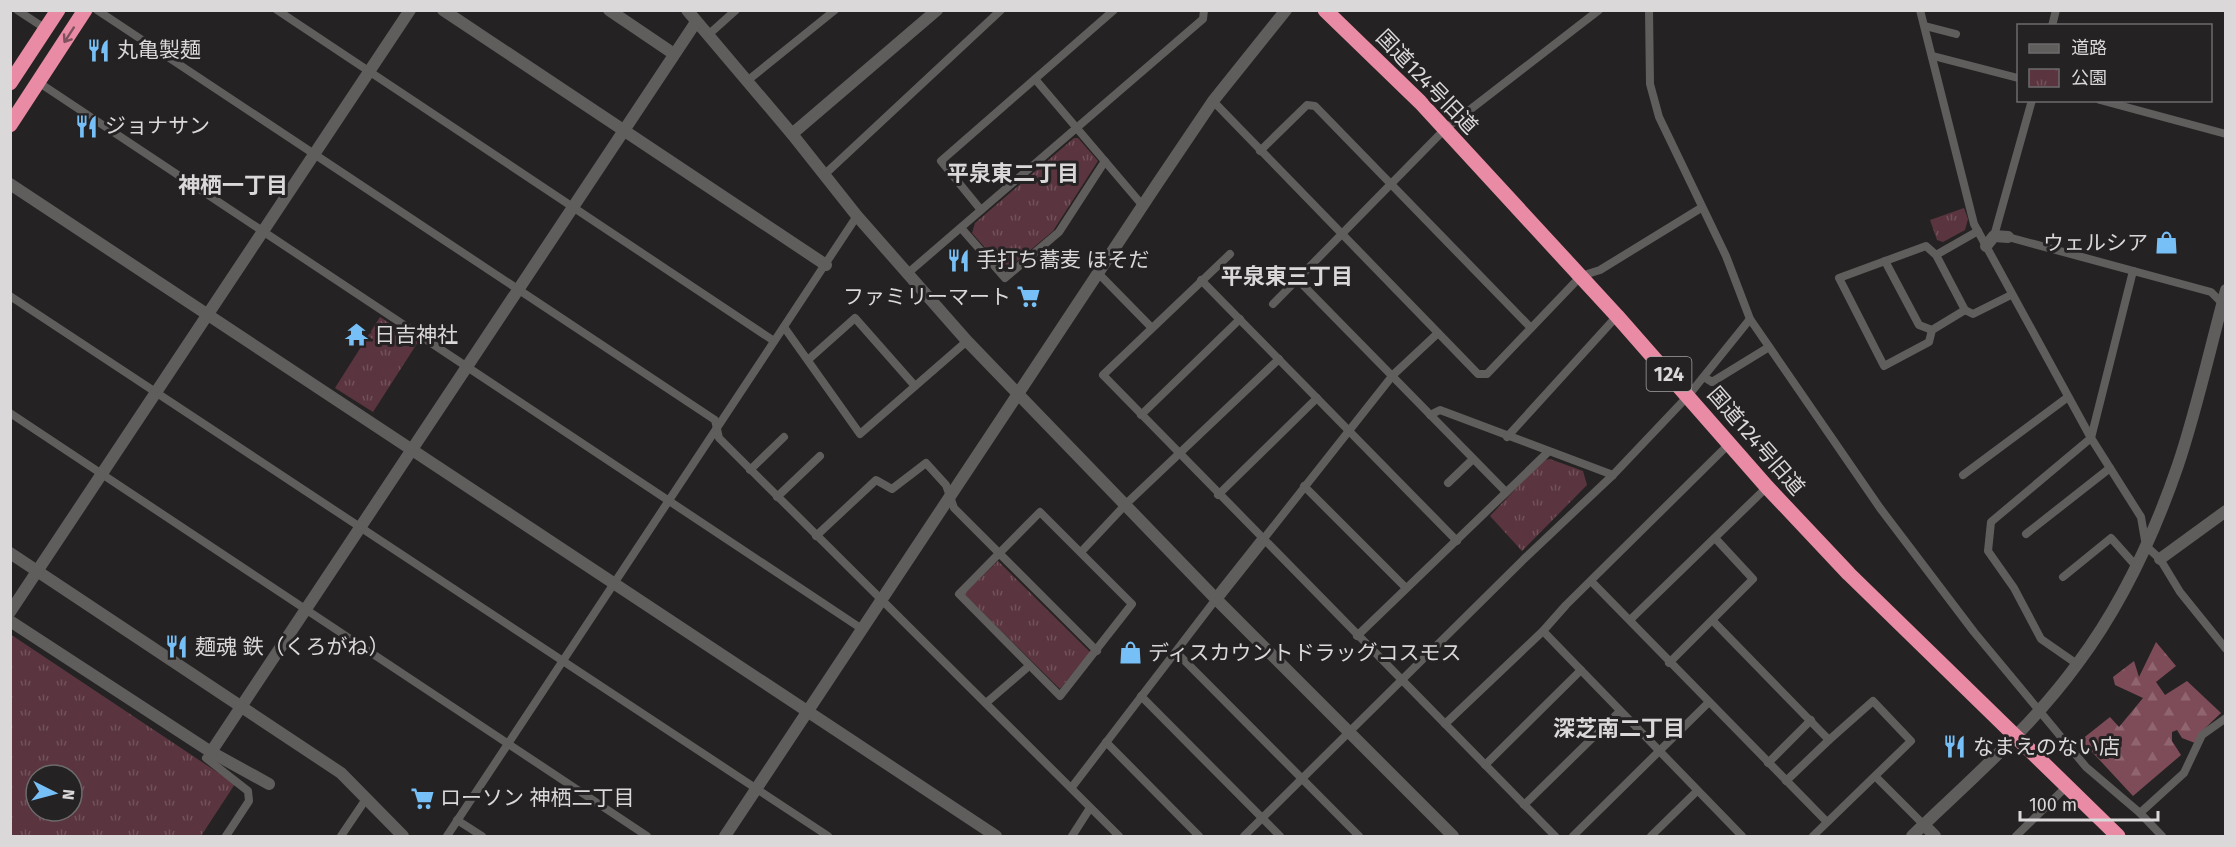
<svg xmlns="http://www.w3.org/2000/svg" width="2236" height="847" font-family="'Fira Sans','Noto Sans JP',sans-serif">
<style>
.forest{fill:url(#forest-firs)}
.park{fill:url(#park-tufts);fill-rule:evenodd}
.lines{fill:none;stroke-linecap:round;stroke-linejoin:round}
.street{stroke:#605d5d;stroke-width:8}
.secondary{stroke:#605d5d;stroke-width:12}
.highway{stroke:#e98ba4;stroke-width:15}
.oneway{stroke:#7d515d}
.labels{text-anchor:middle;stroke-width:6;stroke-linejoin:round;paint-order:stroke}
.shield{fill:#252223;stroke:#a4a1a2;stroke-width:1.5}
.shield-label{font-size:20px;font-weight:bold;fill:#dad8d9}
.poi-label{font-size:21px;fill:#dad8d9;stroke:#252223;text-anchor:start}
.street-label{font-size:21px;fill:#dad8d9;stroke:#252223}
.neighbourhood-label{font-size:22px;font-weight:bold;fill:#dad8d9;stroke:#252223}
</style>
<defs>
<pattern id="forest-firs" width="22" height="20" patternUnits="userSpaceOnUse" patternTransform="scale(1.5)"><rect width="22" height="20" fill="#7e4c59"/><path d="M5 1l3.5 6h-7zM16 11l3.5 6h-7z" fill="#906570"/></pattern>
<pattern id="park-tufts" width="24" height="20" patternUnits="userSpaceOnUse" patternTransform="scale(1.5)"><rect width="24" height="20" fill="#5a353f"/><path d="M3 7l-1-3M5 7V3M7 7l1-3M15 17l-1-3M17 17v-4M19 17l1-3" fill="none" stroke="#71525a"/></pattern>
</defs>
<rect width="100%" height="100%" fill="#252223"/>
<!-- forest -->
<polygon class="forest" points="2156,642 2176,666 2156,682 2165,695 2187,681 2221,713 2201,732 2195,743 2182,738 2177,730 2172,732 2172,741 2181,755 2133,796 2081,740 2110,717 2119,727 2143,698 2115,685 2113,677 2134,661 2139,677"/>
<!-- park -->
<g class="park">
<polygon points="1074,138 1078,138 1098,161 1053,231 1009,268 1004,269 972,233 975,223"/>
<polygon points="1964,208 1968,219 1965,230 1943,242 1937,240 1930,220"/>
<polygon points="380,317 418,342 373,412 335,388"/>
<polygon points="1550,459 1583,471 1587,485 1522,551 1490,516 1543,460"/>
<polygon points="998,561 1090,652 1060,689 964,594"/>
<path d="M10,634l225,150 -34,52h-190zM36,775h36v36h-36z"/>
</g>
<g class="lines">
<!-- street -->
<g class="street">
<polyline points="17,10 46,29"/>
<polyline points="97,10 715,420 719,438 1119,836"/>
<polyline points="277,10 774,341"/>
<polyline points="1649,10 1650,84 1659,117 1726,256 1750,319 1880,508 1974,632 2086,767 2140,813 2162,836"/>
<polyline points="1920,10 1974,224 2091,438 2141,517 2146,546 2160,559 2180,592 2226,649"/>
<polyline points="1925,26 1956,34"/>
<polyline points="2052,26 2056,10"/>
<polyline points="708,35 736,10"/>
<polyline points="1933,56 2018,78"/>
<polyline points="1035,79 1143,206"/>
<polyline points="747,81 835,10"/>
<polyline points="38,82 862,629"/>
<polyline points="2100,100 2226,134"/>
<polyline points="1213,101 1478,374 1487,374 1581,276 1600,270 1701,208"/>
<polyline points="1260,151 1307,105 1315,106 1531,328"/>
<polyline points="824,175 1001,10"/>
<polyline points="981,210 941,161 1114,10"/>
<polyline points="961,228 1005,278 1059,232 1105,161"/>
<polyline points="1994,236 2032,100"/>
<polyline points="2008,237 2211,292 2225,306"/>
<polyline points="1230,254 1103,375 1555,836"/>
<polyline points="1936,255 1926,246 1839,278 1884,366 1929,342 1932,330 1965,310 1936,255 1978,231"/>
<polyline points="1885,261 1919,325 1932,330"/>
<polyline points="908,273 1203,19 1204,10"/>
<polyline points="1099,274 1151,327"/>
<polyline points="1201,280 1457,541"/>
<polyline points="1298,280 1506,492"/>
<polyline points="10,296 828,836"/>
<polyline points="1273,304 1445,129 1599,10"/>
<polyline points="1965,310 1973,314 2011,295"/>
<polyline points="784,327 860,434 967,341"/>
<polyline points="809,359 855,318 915,386"/>
<polyline points="1704,377 1712,382 1769,347"/>
<polyline points="10,413 647,836"/>
<polyline points="1141,415 1240,319"/>
<polyline points="1430,415 1440,410 1613,475"/>
<polyline points="1507,437 1617,316"/>
<polyline points="750,470 784,437"/>
<polyline points="1963,475 2068,397"/>
<polyline points="1448,483 1473,459"/>
<polyline points="1304,486 1406,588"/>
<polyline points="1218,495 1317,398"/>
<polyline points="777,497 820,456"/>
<polygon points="1040,512 1132,604 1060,696 959,594"/>
<polyline points="2026,534 2110,468"/>
<polyline points="816,536 876,480 892,489 926,463 946,485 954,508 1097,651"/>
<polyline points="1262,541 1393,375 1438,333"/>
<polyline points="1081,552 1127,503 1279,359"/>
<polyline points="2063,577 2111,538 2136,566"/>
<polyline points="1591,581 1827,822"/>
<polyline points="1630,620 1767,487"/>
<polyline points="1713,621 1829,740 1786,781"/>
<polyline points="1543,631 1742,836"/>
<polyline points="1357,636 1547,453"/>
<polyline points="1176,652 1359,836"/>
<polyline points="1669,663 1753,579 1715,538"/>
<polyline points="2077,664 2041,639 2014,588 1988,551 1991,522 2091,438 2133,271"/>
<polyline points="1141,696 1280,836"/>
<polyline points="986,703 1029,666"/>
<polyline points="1445,724 1543,631 1566,605 1729,444"/>
<polyline points="1106,742 1199,836"/>
<polyline points="211,752 206,758 248,791 249,801 226,836"/>
<polyline points="1768,763 1811,720"/>
<polyline points="1485,765 1581,670"/>
<polyline points="1876,777 1924,825"/>
<polyline points="1072,787 1216,599"/>
<polyline points="1524,805 1620,711"/>
<polyline points="2140,813 2184,773 2202,735 2226,718"/>
<polyline points="457,820 482,836"/>
<polyline points="341,836 366,799"/>
<polyline points="447,836 857,216"/>
<polyline points="1072,836 1090,808"/>
<polyline points="1244,836 1524,559 1613,475 1688,396 1750,319"/>
<polyline points="1573,836 1708,703"/>
<polyline points="1651,836 1697,791"/>
<polyline points="1813,836 1911,741 1873,701 1829,740"/>
<polyline points="2016,836 2067,786"/>
</g>
<!-- secondary -->
<g class="secondary">
<polyline points="443,10 826,265"/>
<polyline points="609,10 674,54"/>
<polyline points="687,10 792,134 857,216 967,341 1216,599 1453,836"/>
<polyline points="792,134 937,10"/>
<polyline points="10,184 996,836"/>
<polyline points="1986,246 1994,236 2008,237"/>
<polyline points="10,553 341,773 403,836"/>
<polyline points="2160,559 2226,511"/>
<polyline points="1216,599 1262,541"/>
<polyline points="10,612 410,10"/>
<polyline points="10,621 211,752 269,784"/>
<polyline points="211,752 696,22"/>
<polyline points="1924,825 1935,836"/>
<polyline points="725,836 1157,184 1213,101 1286,10"/>
<path d="M1912,836c57,-55 119,-108 166,-173 44,-59 76,-128 100,-198 19,-56 32,-117 48,-175"/>
</g>
<!-- highway -->
<g class="highway">
<polyline points="1325,10 1420,102 1617,316 1767,487 1849,574 2118,836"/>
<polyline points="10,83 58,10"/>
<polyline points="10,125 85,10"/>
</g>
</g>
<!-- one-way arrows -->
<defs><path id="oneway-shaft" d="M-6 0H5M1.5-3L5.5 0L1.5 3" fill="none" stroke-width="1.6" stroke-linecap="round" stroke-linejoin="round" transform="scale(1.5)"/></defs>
<use class="oneway" href="#oneway-shaft" transform="translate(69 35) rotate(123)"/>
<!-- icons -->
<defs>
<symbol id="restaurant-bare" viewBox="-9 -9 18 18"><path d="M-5-6h1v4h1v-4h1v4h1v-4h1v5L-1.5 .5V6h-2V.5L-5-1ZM5-6V6H3V1.5H1.5Q1.5-4 5-6Z" fill="#76c0f7" stroke="#252223" stroke-width="2.5" paint-order="stroke"/></symbol>
<symbol id="shop-bare" viewBox="-9 -9 18 18"><path d="M-5-2.5h2.3a2.7 3.5 0 0 1 5.4 0H5L5.5 6h-11ZM-1.5-2.5h3a1.5 2.3 0 0 0-3 0Z" fill="#76c0f7" stroke="#252223" stroke-width="2.5" paint-order="stroke"/></symbol>
<symbol id="supermarket-bare" viewBox="-9 -9 18 18"><path d="M-6-5.5h2.5l.6 2H6L4.5 2H-2.5L-4.4-4H-6ZM-1.5 3.2a1.3 1.3 0 1 0 .1 0ZM3 3.2a1.3 1.3 0 1 0 .1 0Z" fill="#76c0f7" stroke="#252223" stroke-width="2.5" paint-order="stroke"/></symbol>
<symbol id="temple-bare" viewBox="-9 -9 18 18"><path d="M0-6L5-2H3V0L6.5 2.5H4V6H1.5V3h-3V6H-4V2.5H-6.5L-3 0V-2H-5Z" fill="#76c0f7" stroke="#252223" stroke-width="2.5" paint-order="stroke"/></symbol>
</defs>
<g fill-rule="evenodd">
<use href="#restaurant-bare" x="82" y="34" width="33" height="33"/>
<use href="#restaurant-bare" x="70" y="110" width="33" height="33"/>
<use href="#shop-bare" x="2150" y="226" width="33" height="33"/>
<use href="#restaurant-bare" x="942" y="244" width="33" height="33"/>
<use href="#supermarket-bare" x="1012" y="280" width="33" height="33"/>
<use href="#temple-bare" x="340" y="318" width="33" height="33"/>
<use href="#restaurant-bare" x="160" y="630" width="33" height="33"/>
<use href="#shop-bare" x="1114" y="636" width="33" height="33"/>
<use href="#restaurant-bare" x="1938" y="730" width="33" height="33"/>
<use href="#supermarket-bare" x="406" y="782" width="33" height="33"/>
</g>
<g class="labels">
<!-- shield labels -->
<rect class="shield" x="1646.5" y="357" width="45" height="34" rx="4.5"/>
<g class="shield-label">
<text x="1669" y="381">124</text>
</g>
<!-- poi labels -->
<g class="poi-label">
<text x="117" y="57">丸亀製麺</text>
<text x="105" y="133">ジョナサン</text>
<text x="2148" y="250" text-anchor="end">ウェルシア</text>
<text x="976" y="267">手打ち蕎麦 ほそだ</text>
<text x="1011" y="304" text-anchor="end">ファミリーマート</text>
<text x="374" y="342">日吉神社</text>
<text x="195" y="654">麺魂 鉄（くろがね）</text>
<text x="1148" y="660">ディスカウントドラッグコスモス</text>
<text x="1973" y="754">なまえのない店</text>
<text x="440" y="805">ローソン 神栖二丁目</text>
</g>
<!-- street labels -->
<g class="street-label">
<text transform="translate(1427 82) rotate(46)" y="7">国道124号旧道</text>
<text transform="translate(1756 441) rotate(49)" y="7">国道124号旧道</text>
</g>
<!-- neighbourhood labels -->
<g class="neighbourhood-label">
<text x="1013" y="181">平泉東二丁目</text>
<text x="233" y="193">神栖一丁目</text>
<text x="1287" y="284">平泉東三丁目</text>
<text x="1619" y="736">深芝南二丁目</text>
</g>
</g>
<!-- border -->
<rect width="2236" height="847" fill="none" stroke="#dad8d9" stroke-width="24"/>
<!-- legend -->
<rect x="2017" y="24" width="195" height="78" fill="#252223" stroke="#6d6b6c" stroke-width="1.5"/>
<rect x="2029" y="44" width="30" height="9" fill="#605d5d" stroke="#6d6b6c" stroke-width="1.5"/>
<text x="2071" y="54" font-size="18" fill="#dad8d9">道路</text>
<rect x="2029" y="69" width="30" height="18" fill="url(#park-tufts)" stroke="#6d6b6c" stroke-width="1.5"/>
<text x="2071" y="84" font-size="18" fill="#dad8d9">公園</text>
<!-- north arrow -->
<g transform="translate(54 793) rotate(96)"><circle r="28" fill="#252223" stroke="#6d6b6c" stroke-width="1.5"/>
<path d="M0-4.5L10 22L0 15L-10 22Z" fill="#76c0f7"/>
<text y="-9" font-size="16" font-weight="bold" text-anchor="middle" fill="#dad8d9">N</text>
</g>
<!-- scale -->
<path d="M2020 811v9h138v-9" fill="none" stroke="#dad8d9" stroke-width="3"/>
<text x="2029" y="811" font-size="18" fill="#dad8d9" stroke="#252223" stroke-width="4.5" paint-order="stroke">100 m</text>
</svg>
